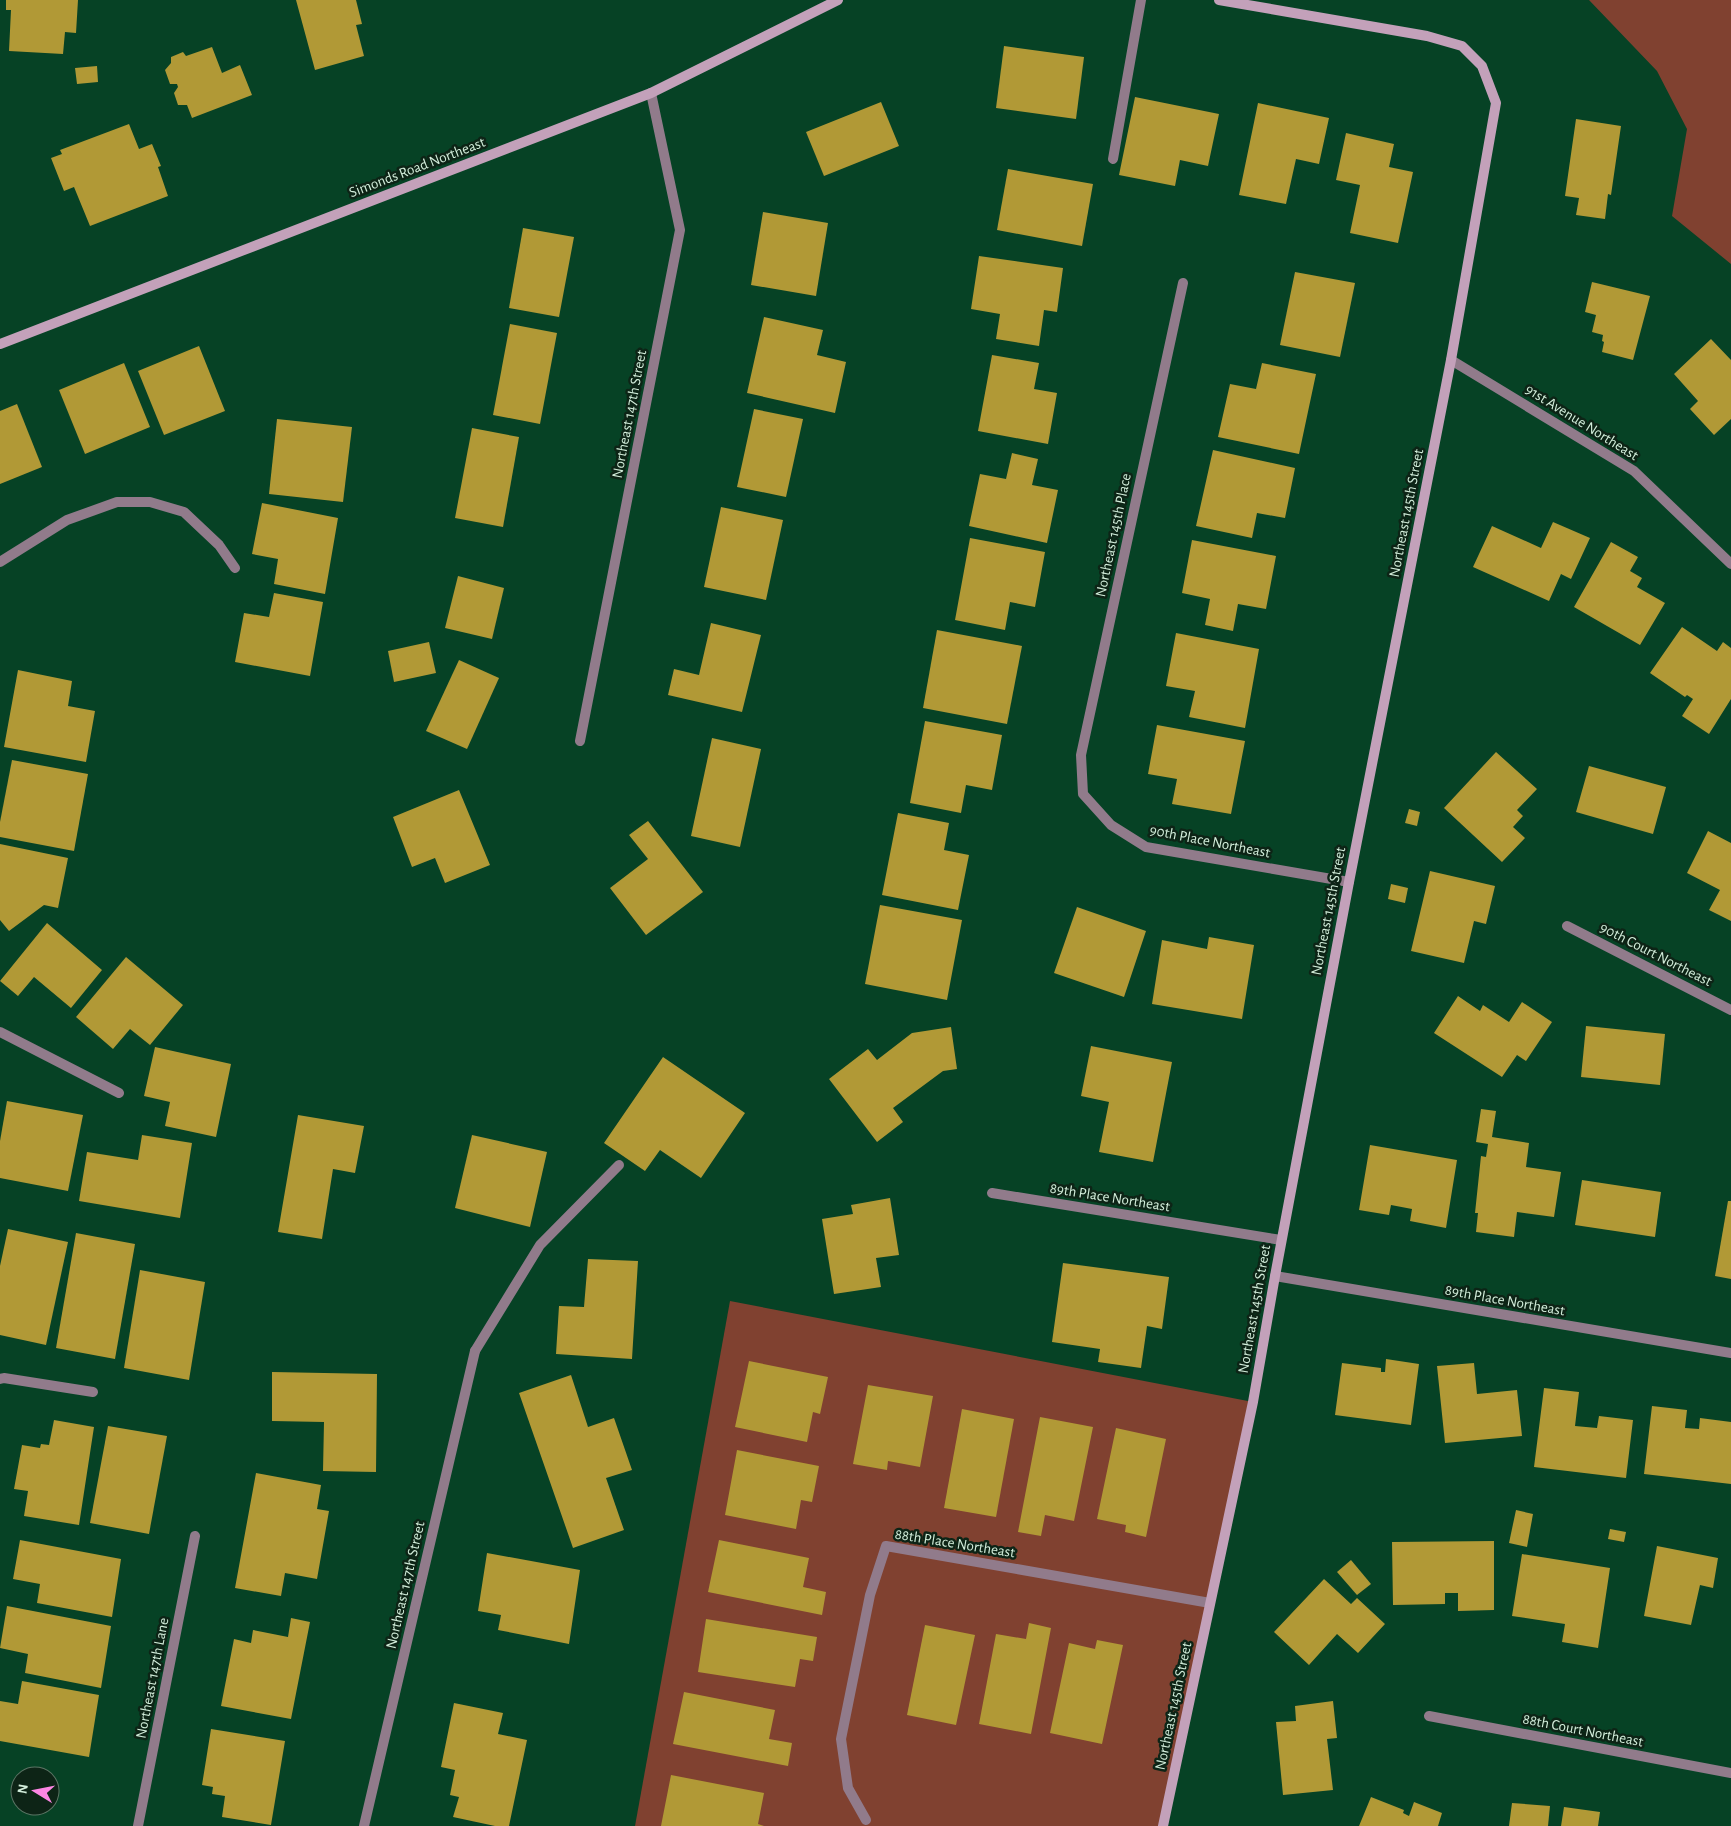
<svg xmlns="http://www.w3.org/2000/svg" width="1731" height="1826" font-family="'Alegreya Sans',sans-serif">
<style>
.green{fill:#804130}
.building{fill:#b19936}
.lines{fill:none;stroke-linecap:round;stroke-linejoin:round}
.lane{stroke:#917b8b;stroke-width:10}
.street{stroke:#917b8b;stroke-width:10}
.secondary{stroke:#c3a1ba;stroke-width:10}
.labels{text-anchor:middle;stroke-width:5;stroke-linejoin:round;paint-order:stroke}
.street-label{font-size:15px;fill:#d3eedb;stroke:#0d2416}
</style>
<rect width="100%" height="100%" fill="#064225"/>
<!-- green -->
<g class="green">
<polygon points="1589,0 1731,0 1731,264 1672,216 1687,129 1657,71"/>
<polygon points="730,1301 1253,1402 1160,1826 635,1826"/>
</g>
<!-- building -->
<g class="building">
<polygon points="6,0 78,0 76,33 65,32 63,54 9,51 11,10 6,10"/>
<polygon points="296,0 356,0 362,24 356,25 364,56 315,70"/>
<polygon points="1004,46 1084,57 1076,119 996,108"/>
<polygon points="212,47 222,73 240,65 252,95 192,118 187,105 178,105 174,93 178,87 177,84 170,84 165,70 171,63 171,57 183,52 186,56"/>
<polygon points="97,66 98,82 77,84 75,68"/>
<polygon points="1135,97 1219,114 1208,166 1180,160 1175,186 1119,175"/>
<polygon points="881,102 899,146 824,176 806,132"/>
<polygon points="1258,103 1329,118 1319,164 1296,159 1286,204 1239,195"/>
<polygon points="1576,119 1621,126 1611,195 1608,194 1605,219 1576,215 1579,198 1565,196"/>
<polygon points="129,124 139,149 152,144 161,166 158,167 168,196 90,226 74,187 64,191 51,158 62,154 60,150"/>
<polygon points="1346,133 1394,144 1389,167 1413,172 1398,243 1350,233 1360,185 1336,180"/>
<polygon points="1008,169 1093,184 1082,246 997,230"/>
<polygon points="763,212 828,223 816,296 751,285"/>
<polygon points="523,228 574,237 559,317 509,308"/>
<polygon points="979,256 1063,268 1057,312 1044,310 1039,346 996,339 1000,314 971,309"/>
<polygon points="1295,272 1355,283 1340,357 1280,345"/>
<polygon points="1592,282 1650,296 1633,360 1602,352 1604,342 1602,341 1603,335 1592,332 1596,315 1585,312"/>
<polygon points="764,317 823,330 817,355 846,362 835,413 747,393"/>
<polygon points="510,324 557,333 540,424 493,415"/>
<polygon points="1711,339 1731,360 1731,419 1714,435 1690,409 1698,401 1674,374"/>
<polygon points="199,346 225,411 164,435 138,371"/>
<polygon points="992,355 1039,363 1034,389 1057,393 1048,444 978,431"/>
<polygon points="124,363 150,427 85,454 59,390"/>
<polygon points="1262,363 1316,374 1299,454 1218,437 1230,384 1256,389"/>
<polygon points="17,404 42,467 0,484 0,411"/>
<polygon points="754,409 803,419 786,497 737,487"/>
<polygon points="277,419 352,427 343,502 269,494"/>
<polygon points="472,428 519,437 503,527 455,518"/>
<polygon points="1213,450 1295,468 1285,518 1257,513 1252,538 1196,526"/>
<polygon points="1012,453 1038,459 1032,485 1058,490 1047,543 969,526 980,474 1006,479"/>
<polygon points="262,503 338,518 325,594 274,584 278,559 252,554"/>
<polygon points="721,507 783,520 766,600 704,587"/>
<polygon points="1553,522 1590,538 1571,579 1561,574 1549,601 1473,567 1492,526 1541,548"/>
<polygon points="970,538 1045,552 1035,607 1010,602 1005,630 955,620"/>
<polygon points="1192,540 1276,556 1266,609 1238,604 1233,631 1205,625 1210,599 1182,593"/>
<polygon points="1611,542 1638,557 1630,571 1642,578 1637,587 1665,603 1640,645 1574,607"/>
<polygon points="458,576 504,588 492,639 445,628"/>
<polygon points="274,593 323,602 310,676 235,662 244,613 269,617"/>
<polygon points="711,623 761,635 742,712 668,695 674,669 699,675"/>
<polygon points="1682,627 1717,651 1723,642 1731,648 1731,699 1709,734 1682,716 1693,699 1687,695 1685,697 1650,673"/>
<polygon points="937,630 1022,646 1007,724 923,708"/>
<polygon points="1176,633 1259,649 1245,728 1189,717 1195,691 1166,686"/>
<polygon points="429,642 436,673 394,682 388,651"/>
<polygon points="459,660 499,678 467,749 426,731"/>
<polygon points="18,670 72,681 68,706 95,711 86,762 4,747"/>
<polygon points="925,721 1002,735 992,790 966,785 961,813 910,803"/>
<polygon points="1157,725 1245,741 1231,814 1172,804 1177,779 1148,774"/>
<polygon points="712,738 761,749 740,847 691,836"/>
<polygon points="1496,752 1537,789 1517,810 1523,816 1513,827 1525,838 1502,862 1444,808"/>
<polygon points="12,760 88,774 74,851 0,837 0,822"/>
<polygon points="1589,766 1666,787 1653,834 1576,812"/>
<polygon points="459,790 490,865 445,883 435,858 412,867 393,817"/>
<polygon points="1409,809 1420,812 1417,826 1405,823"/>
<polygon points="898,813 949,823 944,850 969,855 958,910 882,895"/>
<polygon points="648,821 703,892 646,935 610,888 648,859 629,835"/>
<polygon points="1708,831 1731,843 1731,921 1709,910 1720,890 1687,873"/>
<polygon points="0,844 68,858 58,908 44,905 9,931 0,920"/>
<polygon points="1430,871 1495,886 1486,924 1474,921 1464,963 1411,951"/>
<polygon points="1391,884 1408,888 1405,903 1388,899"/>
<polygon points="880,905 962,920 947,1000 865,984"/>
<polygon points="1077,907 1146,931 1124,997 1054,973"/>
<polygon points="47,923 102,970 71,1008 34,977 18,996 0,981"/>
<polygon points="1209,937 1254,945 1242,1019 1152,1004 1162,940 1207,949"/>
<polygon points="126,957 183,1005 150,1045 130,1029 113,1049 76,1017"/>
<polygon points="1458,996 1480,1011 1483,1005 1509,1022 1522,1002 1552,1022 1526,1061 1517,1055 1502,1077 1434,1033"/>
<polygon points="1586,1026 1665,1034 1660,1085 1581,1077"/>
<polygon points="951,1027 957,1069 943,1071 893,1108 903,1122 877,1142 829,1079 868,1049 877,1060 912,1033"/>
<polygon points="1091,1046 1172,1062 1153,1162 1099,1152 1109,1102 1081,1096"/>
<polygon points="155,1047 231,1064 216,1137 165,1126 170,1102 144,1096"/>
<polygon points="663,1057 745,1113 701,1178 660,1150 645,1171 604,1143"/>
<polygon points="7,1101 83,1115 68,1191 0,1178 0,1141"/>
<polygon points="1481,1109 1496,1111 1492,1137 1529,1143 1526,1167 1561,1172 1554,1217 1517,1212 1514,1237 1476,1232 1478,1213 1475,1213 1481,1156 1486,1157 1488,1144 1476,1142"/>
<polygon points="298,1115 364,1126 355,1173 333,1169 322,1239 278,1232"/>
<polygon points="142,1135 192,1143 180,1218 79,1201 87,1152 138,1160"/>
<polygon points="472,1135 547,1152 530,1227 455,1208"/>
<polygon points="1370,1145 1457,1160 1446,1228 1410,1221 1412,1209 1391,1205 1389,1215 1359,1210"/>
<polygon points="1582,1180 1661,1192 1655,1237 1575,1225"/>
<polygon points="890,1198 899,1255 876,1258 881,1287 834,1294 822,1219 853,1214 851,1205"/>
<polygon points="1728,1201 1731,1201 1731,1279 1715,1276"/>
<polygon points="8,1229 68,1242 46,1345 0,1335 0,1266"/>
<polygon points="76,1233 135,1244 115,1359 56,1348"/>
<polygon points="588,1259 638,1261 632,1359 556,1354 559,1306 584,1307"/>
<polygon points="1063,1263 1169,1277 1162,1329 1147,1326 1141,1368 1098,1362 1100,1349 1052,1342"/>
<polygon points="140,1270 205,1282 189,1380 124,1368"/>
<polygon points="1386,1359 1419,1364 1411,1425 1335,1415 1342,1363 1381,1368 1381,1372 1385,1372"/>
<polygon points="749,1361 828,1377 820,1414 813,1412 807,1442 735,1427"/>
<polygon points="1474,1363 1477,1394 1517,1390 1522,1436 1445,1443 1437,1366"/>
<polygon points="272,1372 377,1374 376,1472 323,1471 324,1422 272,1421"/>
<polygon points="571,1375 588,1427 614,1418 632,1470 606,1478 624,1530 573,1548 519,1393"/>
<polygon points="868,1385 933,1396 920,1467 888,1461 887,1470 853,1464"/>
<polygon points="1544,1388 1579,1392 1575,1426 1597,1428 1599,1416 1633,1420 1626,1478 1534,1467"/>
<polygon points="1652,1406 1687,1410 1685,1428 1699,1429 1700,1418 1731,1422 1731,1484 1644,1474"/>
<polygon points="962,1409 1014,1419 996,1517 944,1508"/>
<polygon points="1040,1417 1093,1427 1074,1521 1045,1515 1041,1536 1018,1532"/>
<polygon points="54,1420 94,1427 79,1525 24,1516 28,1491 14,1489 22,1445 40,1448 41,1444 49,1445"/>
<polygon points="108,1426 167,1436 149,1534 90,1523"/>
<polygon points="1116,1428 1166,1439 1146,1537 1125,1532 1126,1525 1097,1519"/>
<polygon points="737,1450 819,1466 812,1502 801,1500 796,1529 725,1515"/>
<polygon points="256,1473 321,1485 317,1509 329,1511 317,1579 285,1573 281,1596 235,1588"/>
<polygon points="1516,1510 1533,1514 1527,1547 1509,1543"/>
<polygon points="1610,1529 1626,1532 1624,1542 1608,1539"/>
<polygon points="20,1540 121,1559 112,1617 37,1603 40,1584 13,1579"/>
<polygon points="719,1540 809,1558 803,1587 826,1592 822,1615 708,1592"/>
<polygon points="1494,1541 1494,1610 1458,1611 1458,1593 1445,1593 1445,1604 1393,1605 1392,1542"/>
<polygon points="1657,1546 1718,1558 1713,1588 1700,1585 1691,1625 1644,1616"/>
<polygon points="487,1553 580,1570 569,1644 498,1630 501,1615 478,1611"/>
<polygon points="1522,1554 1610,1568 1598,1648 1562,1642 1565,1624 1512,1616"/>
<polygon points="1351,1560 1371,1584 1357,1595 1337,1572"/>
<polygon points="1324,1579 1351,1604 1357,1598 1385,1624 1358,1653 1337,1634 1309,1665 1274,1632"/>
<polygon points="7,1606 111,1626 101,1688 25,1673 28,1654 0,1648"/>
<polygon points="291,1618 310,1622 291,1719 221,1706 234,1639 251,1643 253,1630 288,1637"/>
<polygon points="706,1619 817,1637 813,1661 800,1659 795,1687 698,1672"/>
<polygon points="1029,1623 1051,1628 1031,1734 979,1724 996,1634 1026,1639"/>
<polygon points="925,1625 975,1635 956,1725 907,1715"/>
<polygon points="1097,1640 1123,1645 1102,1744 1050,1733 1069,1643 1095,1649"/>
<polygon points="22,1681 99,1695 89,1757 0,1741 0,1701 18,1704"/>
<polygon points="684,1692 775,1710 769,1739 792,1743 788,1766 673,1744"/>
<polygon points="1333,1701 1337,1738 1327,1739 1333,1790 1283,1795 1276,1722 1296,1721 1295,1706"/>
<polygon points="454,1703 503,1713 498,1734 527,1740 509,1826 495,1826 453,1817 459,1797 450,1795 455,1770 441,1767"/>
<polygon points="211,1729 285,1741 271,1825 222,1817 225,1796 212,1794 213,1787 202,1785"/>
<polygon points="671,1775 764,1793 758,1824 764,1826 661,1826"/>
<polygon points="1371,1797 1404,1810 1403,1813 1409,1816 1414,1802 1442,1813 1438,1826 1359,1826"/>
<polygon points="1512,1803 1550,1806 1548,1826 1509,1826"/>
<polygon points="1564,1807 1600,1812 1598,1826 1561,1826"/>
</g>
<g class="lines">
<!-- lane -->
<g class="lane">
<polyline points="1113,159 1141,0"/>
<polyline points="0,562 67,520 117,502 150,502 184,512 219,545 235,568"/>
<polyline points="0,1032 119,1093"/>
<polyline points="475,1351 540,1245 619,1165"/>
</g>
<!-- street -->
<g class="street">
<polyline points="1183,283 1081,755 1083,794 1111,825 1146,847 1349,882"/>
<polyline points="1451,360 1634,471 1731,564"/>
<polyline points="580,741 680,230 651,93"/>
<polyline points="1567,926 1731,1010"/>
<polyline points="992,1193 1281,1240"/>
<polyline points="1275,1276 1731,1353"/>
<polyline points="0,1379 4,1378 93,1392"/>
<polyline points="1429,1716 1731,1773"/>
<polyline points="866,1820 848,1788 841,1739 870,1595 886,1546 1210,1603"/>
<polyline points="138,1826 195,1536"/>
<polyline points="364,1826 475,1351"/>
</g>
<!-- secondary -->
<g class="secondary">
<polyline points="0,344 651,93 838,0"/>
<polyline points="1163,1826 1253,1402 1275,1276 1349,882 1451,360 1496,103 1482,66 1462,46 1427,36 1219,0"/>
</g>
</g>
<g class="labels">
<!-- street labels -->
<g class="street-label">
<text transform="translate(417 167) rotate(-21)" y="5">Simonds Road Northeast</text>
<text transform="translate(629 414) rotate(-79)" y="5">Northeast 147th Street</text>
<text transform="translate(1582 422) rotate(32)" y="5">91st Avenue Northeast</text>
<text transform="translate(1406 513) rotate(-79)" y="5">Northeast 145th Street</text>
<text transform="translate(1113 535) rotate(-78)" y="5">Northeast 145th Place</text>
<text transform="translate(1210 841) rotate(11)" y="5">90th Place Northeast</text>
<text transform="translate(1328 911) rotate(-79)" y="5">Northeast 145th Street</text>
<text transform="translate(1656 954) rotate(27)" y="5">90th Court Northeast</text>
<text transform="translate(1110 1197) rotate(9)" y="5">89th Place Northeast</text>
<text transform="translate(1505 1300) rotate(10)" y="5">89th Place Northeast</text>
<text transform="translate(1254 1309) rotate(-80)" y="5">Northeast 145th Street</text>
<text transform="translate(955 1543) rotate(9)" y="5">88th Place Northeast</text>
<text transform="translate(405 1585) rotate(-77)" y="5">Northeast 147th Street</text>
<text transform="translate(152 1678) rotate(-79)" y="5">Northeast 147th Lane</text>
<text transform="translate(1173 1706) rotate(-78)" y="5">Northeast 145th Street</text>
<text transform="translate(1583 1730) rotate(11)" y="5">88th Court Northeast</text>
</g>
</g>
<!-- north arrow -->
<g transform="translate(35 1791) rotate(280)"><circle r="24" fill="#0d2416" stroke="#5c7565"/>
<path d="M0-4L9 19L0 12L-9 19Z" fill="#fc86e3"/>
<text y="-8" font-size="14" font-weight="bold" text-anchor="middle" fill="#d3eedb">N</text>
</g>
</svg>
